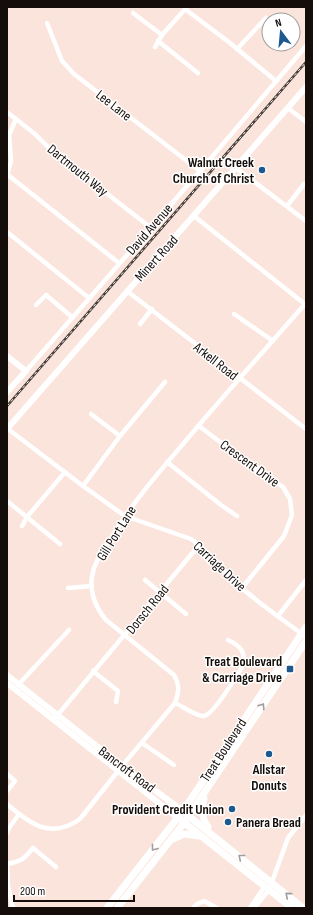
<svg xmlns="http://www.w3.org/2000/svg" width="313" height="915" font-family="'Sofia Sans Condensed',sans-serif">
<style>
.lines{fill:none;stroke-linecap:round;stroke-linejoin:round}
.minor{stroke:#fff;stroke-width:4.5}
.tertiary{stroke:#fff;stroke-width:6}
.secondary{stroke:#fff;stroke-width:7}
.rail-casing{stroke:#483e39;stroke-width:2.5}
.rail{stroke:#fff;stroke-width:1;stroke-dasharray:3;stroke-linecap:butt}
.oneway{stroke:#a19e9d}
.poi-dot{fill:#1d588f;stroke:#fff;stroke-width:1.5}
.labels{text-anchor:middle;stroke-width:3;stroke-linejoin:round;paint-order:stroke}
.street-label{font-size:14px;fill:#140d0a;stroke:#fff}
.poi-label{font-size:14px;font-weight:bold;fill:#140d0a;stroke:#fff;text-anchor:end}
</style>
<rect width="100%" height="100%" fill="#fbe4db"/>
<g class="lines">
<!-- minor -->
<g class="minor">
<polyline points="185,9 230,43 276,81"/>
<polyline points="133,13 162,35"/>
<polyline points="47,23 62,61 74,74 200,171"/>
<polyline points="158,41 198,73"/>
<polyline points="155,47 162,35 187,7"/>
<polyline points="237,49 266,18"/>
<polyline points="288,108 306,122"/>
<polyline points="7,112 35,134 50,149 151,228"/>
<polyline points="236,168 306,221"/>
<polyline points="8,175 119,263"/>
<polyline points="7,176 11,161 9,135 16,119"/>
<polyline points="287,206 304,184 306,184"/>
<polyline points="194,216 306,305"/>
<polyline points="7,232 89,298"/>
<polyline points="127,291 306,429"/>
<polyline points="36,305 46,295 72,317"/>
<polyline points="234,314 273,341"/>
<polyline points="140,324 152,309"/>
<polyline points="26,371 200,171 306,46"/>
<polyline points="91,414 120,436"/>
<polyline points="199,426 253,467 283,487 290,499 292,515 284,536 242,588"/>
<path d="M8,429l75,57 42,30 66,23c20,14 34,33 51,49 20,18 43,33 64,49"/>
<polyline points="167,462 221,505 237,516"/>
<polyline points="83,486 120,436 165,382"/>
<polyline points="7,501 60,544"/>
<polyline points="22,526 27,517 65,472"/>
<polyline points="145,580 186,614"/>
<polyline points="68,588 92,586"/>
<polyline points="278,616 306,580"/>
<polyline points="93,671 118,691 116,702"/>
<polyline points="18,685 69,630"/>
<path d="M175,703c7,3 22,14 29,13 10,-2 32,-39 38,-49 5,-14 -1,-21 -14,-27"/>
<polyline points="56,717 199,545"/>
<polyline points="142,743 174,765"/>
<polyline points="7,774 15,781 7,791"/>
<path d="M7,804c23,20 44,36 73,15l42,-53 53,-63c4,-12 5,-17 -1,-28l-68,-55c-11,-13 -18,-31 -13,-48 3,-14 14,-27 22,-40 24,-39 55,-72 84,-107 35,-41 71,-81 106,-121"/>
<polyline points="7,833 9,828 19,814"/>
<polyline points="7,863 8,886 13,908"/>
<path d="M7,864c15,-3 17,-5 26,-16l23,19"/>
<polyline points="193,908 197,904 204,901 217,908"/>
<polyline points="250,908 265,886"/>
<polyline points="254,908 269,890 288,838 306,815"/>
</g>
<!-- tertiary -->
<g class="tertiary">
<polyline points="7,356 26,371 7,392"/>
<polyline points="7,429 306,87"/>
<polyline points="7,675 122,766 183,811"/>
<polyline points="7,683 178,818"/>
</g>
<!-- secondary -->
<g class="secondary">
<path d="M204,798c-2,12 -3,19 4,29"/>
<polyline points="186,814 303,908"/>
<polyline points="181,820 292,908"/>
<polyline points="173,839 184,834 200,836"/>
<polyline points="107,908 183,811 306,627"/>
<polyline points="117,908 184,823 306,641"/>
</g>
<defs>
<polyline id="rail" points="7,406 306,62"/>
</defs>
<!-- rail casing -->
<use href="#rail" class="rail-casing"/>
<!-- rail -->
<use href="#rail" class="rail"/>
</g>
<!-- one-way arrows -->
<defs><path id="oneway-chevron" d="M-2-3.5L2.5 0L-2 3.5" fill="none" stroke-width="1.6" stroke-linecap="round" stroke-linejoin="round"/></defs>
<g class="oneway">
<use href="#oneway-chevron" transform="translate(262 706) rotate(-57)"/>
<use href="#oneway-chevron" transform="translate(154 848) rotate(128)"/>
<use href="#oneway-chevron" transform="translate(241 857) rotate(-141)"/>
<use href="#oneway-chevron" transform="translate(288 895) rotate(-140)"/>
</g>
<!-- markers -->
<g class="poi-dot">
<circle cx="262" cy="170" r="4"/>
<rect x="286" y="665" width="8" height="8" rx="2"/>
<circle cx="269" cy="754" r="4"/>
<circle cx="232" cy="809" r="4"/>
<circle cx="228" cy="822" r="4"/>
</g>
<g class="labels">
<!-- street labels -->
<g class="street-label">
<text transform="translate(114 105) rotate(38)" y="5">Lee Lane</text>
<text transform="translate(78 170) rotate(39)" y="5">Dartmouth Way</text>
<text transform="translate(149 229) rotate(-49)" y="5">David Avenue</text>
<text transform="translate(156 258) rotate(-48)" y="5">Minert Road</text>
<text transform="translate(216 361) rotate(38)" y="5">Arkell Road</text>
<text transform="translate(250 463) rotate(36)" y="5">Crescent Drive</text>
<text transform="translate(116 533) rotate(-58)" y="5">Gill Port Lane</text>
<text transform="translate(220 566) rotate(43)" y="5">Carriage Drive</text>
<text transform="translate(147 609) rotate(-51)" y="5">Dorsch Road</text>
<text transform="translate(223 750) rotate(-57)" y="5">Treat Boulevard</text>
<text transform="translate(127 769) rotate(37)" y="5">Bancroft Road</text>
</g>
<!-- poi labels -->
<g class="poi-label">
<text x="254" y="167">Walnut Creek<tspan x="254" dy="16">Church of Christ</tspan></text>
<text x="282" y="666">Treat Boulevard<tspan x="282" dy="16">&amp; Carriage Drive</tspan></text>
<text x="269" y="774" text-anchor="middle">Allstar<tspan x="269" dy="16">Donuts</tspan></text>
<text x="224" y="814">Provident Credit Union</text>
<text x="236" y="827" text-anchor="start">Panera Bread</text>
</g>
</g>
<!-- border -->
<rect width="313" height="915" fill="none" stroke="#140d0a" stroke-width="16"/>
<!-- north arrow -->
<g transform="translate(281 32) rotate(344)"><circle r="19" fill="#ffffff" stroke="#a19e9d"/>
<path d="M0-3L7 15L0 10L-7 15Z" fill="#1d588f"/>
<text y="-6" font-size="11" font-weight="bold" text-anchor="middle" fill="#140d0a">N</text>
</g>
<!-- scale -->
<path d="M14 895v6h120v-6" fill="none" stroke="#140d0a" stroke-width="2"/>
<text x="20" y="895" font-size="12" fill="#140d0a" stroke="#ffffff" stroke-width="3" paint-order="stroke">200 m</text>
</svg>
